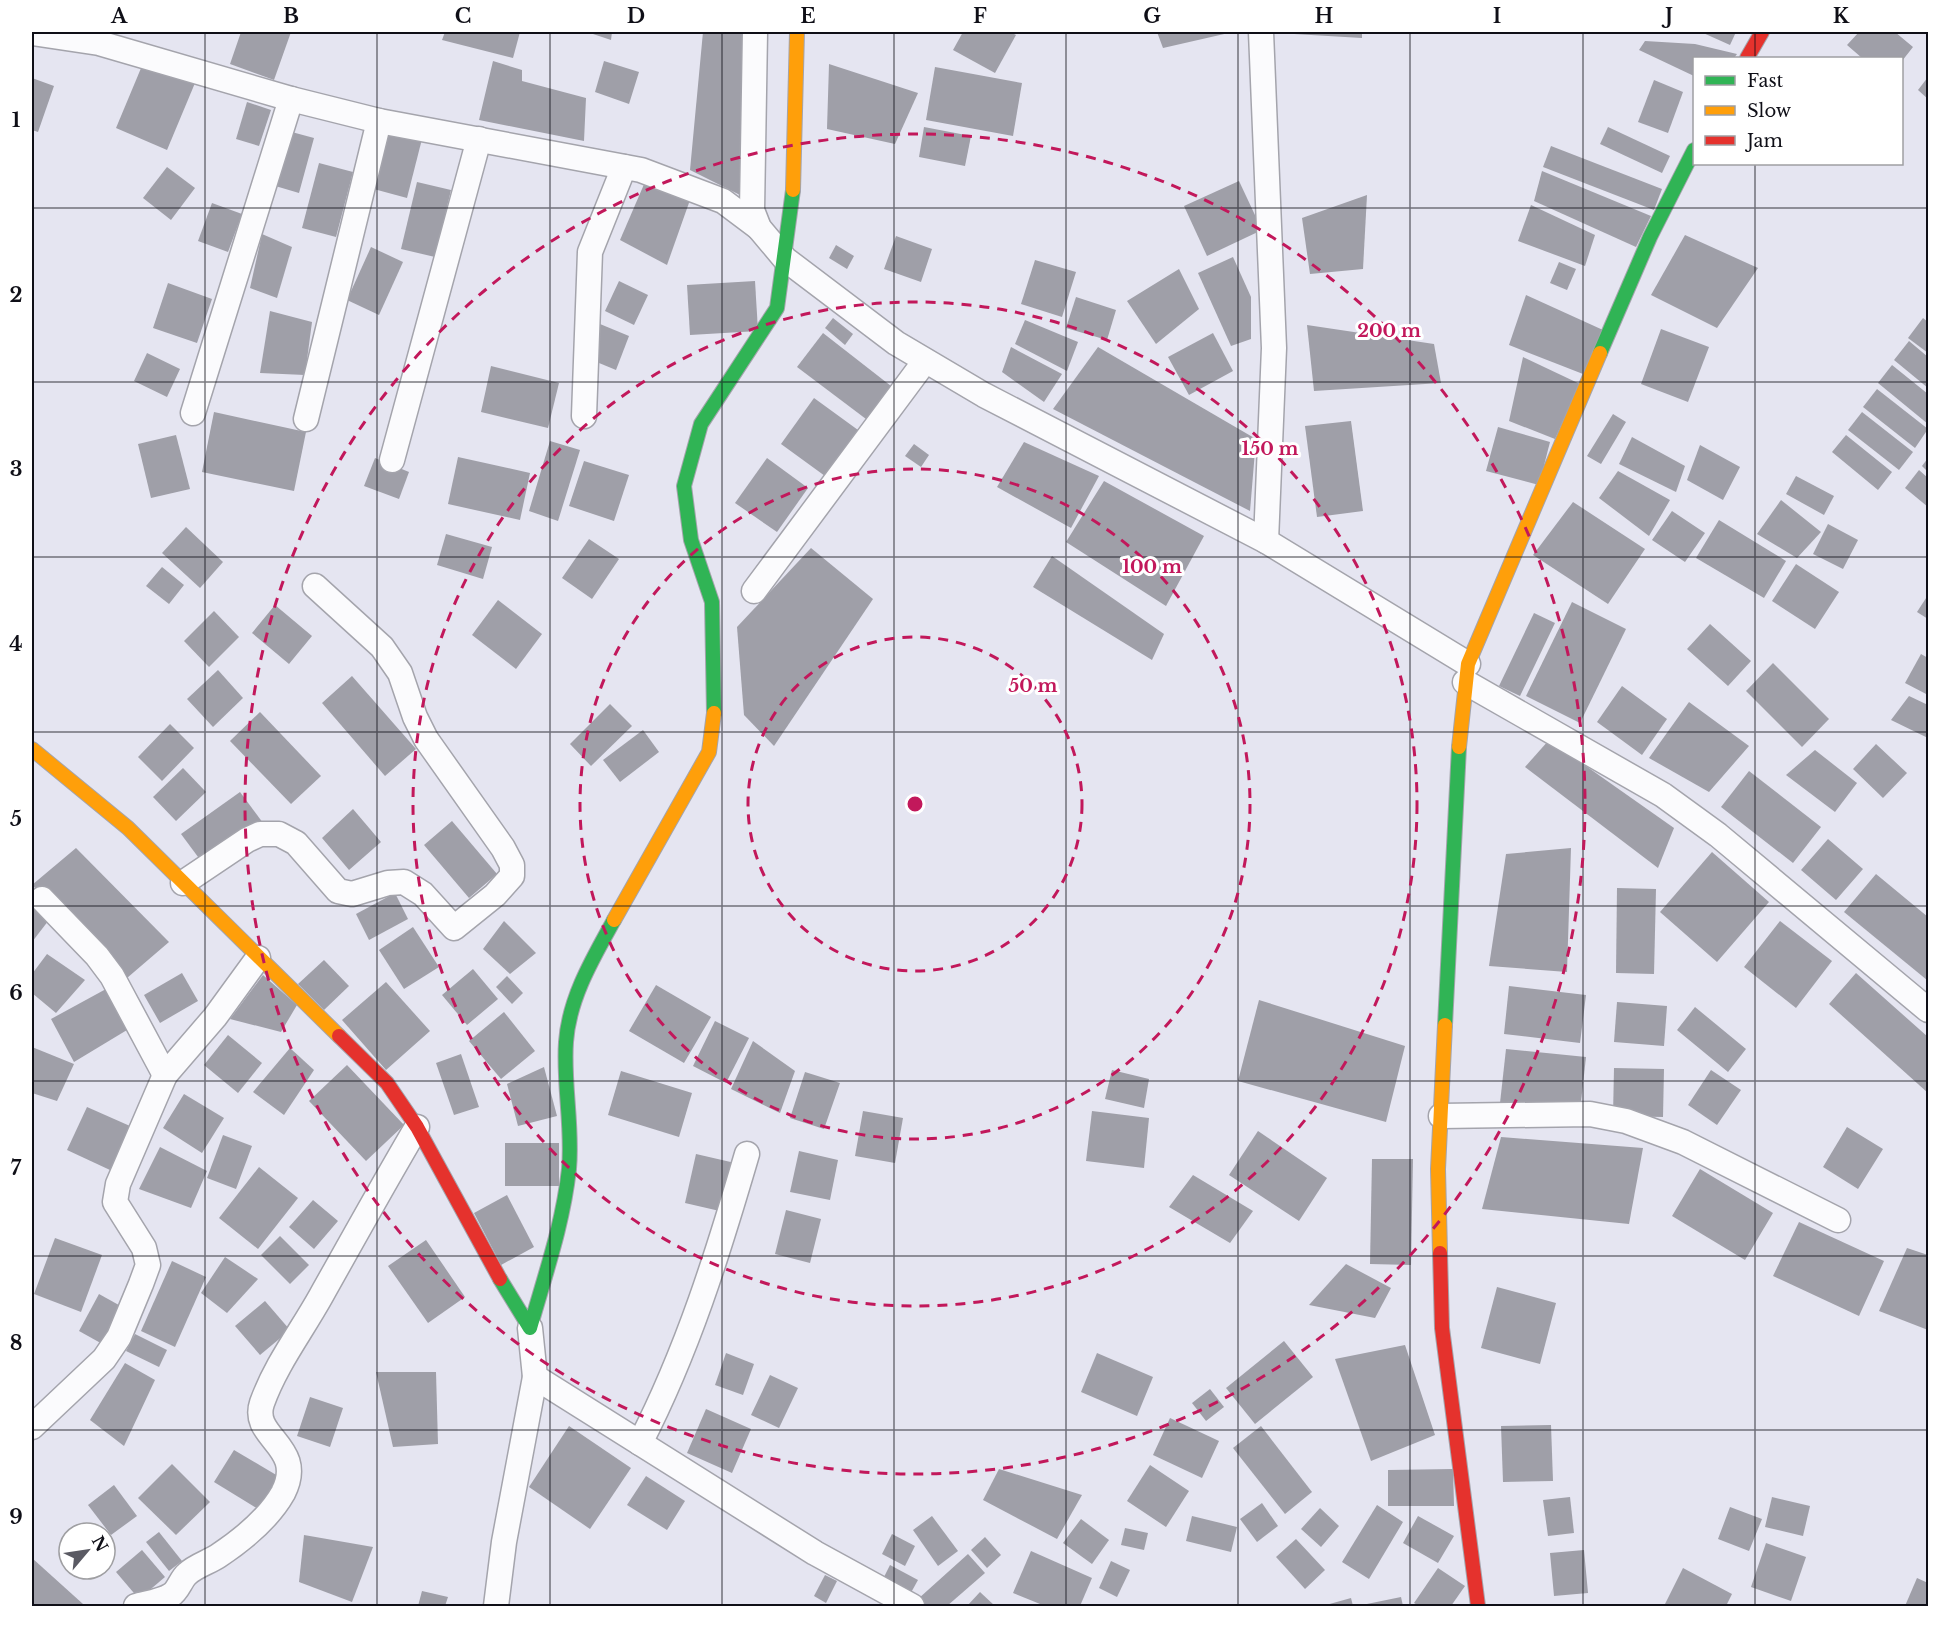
<svg xmlns="http://www.w3.org/2000/svg" width="1960" height="1638" font-family="'Libre Baskerville',serif">
<style>
.building{fill:#9f9fa8}
.lines{fill:none;stroke-linecap:round;stroke-linejoin:round}
.street-casing{stroke:#a4a4ac;stroke-width:27}
.fast-casing{stroke:#a4a4ac;stroke-width:16}
.slow-casing{stroke:#a4a4ac;stroke-width:16}
.jam-casing{stroke:#a4a4ac;stroke-width:16}
.street{stroke:#fbfbfd;stroke-width:24}
.fast{stroke:#30b455;stroke-width:14}
.slow{stroke:#ff9f0a;stroke-width:14}
.jam{stroke:#e5322d;stroke-width:14}
.grid{fill:none;stroke:#0f0f17;stroke-width:1.5;stroke-opacity:0.55}
.ring{fill:none;stroke:#c2185b;stroke-width:3;stroke-dasharray:10 8}
.centre{fill:#c2185b;stroke:#fff;stroke-width:3}
.ring-label{font-size:18px;text-anchor:middle;font-weight:bold;fill:#c2185b;stroke:#fff;stroke-width:6;stroke-linejoin:round;paint-order:stroke}
.neatline{fill:none;stroke:#0f0f17;stroke-width:2}
.grid-label{font-size:20px;text-anchor:middle;font-weight:bold;fill:#0f0f17}
</style>
<rect width="100%" height="100%" fill="#e5e5f1"/>
<!-- building -->
<g class="building">
<polygon points="241,32 291,32 274,80 230,64"/>
<polygon points="445,32 520,32 513,58 442,40"/>
<polygon points="587,32 612,32 611,40"/>
<polygon points="703,32 745,32 746,198 690,170"/>
<polygon points="963,32 1010,32 1016,35 995,73 953,50"/>
<polygon points="1157,32 1233,32 1163,48"/>
<polygon points="1294,32 1362,32 1362,38 1294,34"/>
<polygon points="1701,32 1736,32 1730,45"/>
<polygon points="1859,32 1895,32 1913,47 1902,61 1902,58 1862,58 1847,45"/>
<polygon points="1645,41 1695,44 1737,54 1734,58 1694,58 1694,76 1639,50"/>
<polygon points="144,61 195,83 167,150 116,128"/>
<polygon points="493,61 522,70 522,81 586,98 584,141 479,120"/>
<polygon points="604,61 639,72 629,104 595,92"/>
<polygon points="829,64 918,93 895,144 827,129"/>
<polygon points="935,67 1022,83 1013,136 926,120"/>
<polygon points="1928,77 1928,99 1918,90"/>
<polygon points="32,78 54,86 38,132 32,130"/>
<polygon points="1654,80 1683,92 1668,133 1638,122"/>
<polygon points="247,102 271,110 259,146 236,139"/>
<polygon points="924,127 971,136 965,166 919,157"/>
<polygon points="1608,127 1670,156 1662,173 1600,144"/>
<polygon points="385,129 422,139 407,198 370,188"/>
<polygon points="288,131 314,138 299,193 272,185"/>
<polygon points="1551,146 1662,189 1654,210 1543,167"/>
<polygon points="319,163 353,172 336,237 302,228"/>
<polygon points="167,167 195,188 171,220 143,198"/>
<polygon points="1542,171 1651,216 1636,247 1534,201"/>
<polygon points="1239,181 1262,230 1207,256 1184,206"/>
<polygon points="417,182 451,190 435,257 401,249"/>
<polygon points="645,182 690,200 667,265 620,240"/>
<polygon points="1367,195 1363,269 1310,274 1302,218"/>
<polygon points="212,203 242,214 228,252 198,241"/>
<polygon points="1531,205 1595,235 1585,266 1518,241"/>
<polygon points="262,234 292,247 277,298 250,288"/>
<polygon points="1685,235 1758,268 1717,328 1651,295"/>
<polygon points="896,236 932,249 921,282 884,269"/>
<polygon points="836,245 854,256 847,269 829,258"/>
<polygon points="371,247 403,262 379,315 347,300"/>
<polygon points="1233,257 1251,297 1251,339 1231,346 1198,273"/>
<polygon points="1035,260 1076,272 1062,317 1021,304"/>
<polygon points="1559,262 1576,269 1567,290 1550,283"/>
<polygon points="1179,269 1199,309 1156,344 1127,301"/>
<polygon points="619,281 648,295 634,325 605,311"/>
<polygon points="755,281 758,331 690,335 687,285"/>
<polygon points="168,283 212,299 197,343 153,328"/>
<polygon points="1526,295 1603,330 1583,374 1509,345"/>
<polygon points="1076,297 1116,310 1107,340 1066,328"/>
<polygon points="270,311 312,322 305,375 260,373"/>
<polygon points="833,318 853,334 845,345 825,328"/>
<polygon points="1923,318 1928,322 1928,353 1908,338"/>
<polygon points="1025,320 1078,342 1067,371 1015,344"/>
<polygon points="600,324 629,336 616,370 587,358"/>
<polygon points="1307,325 1434,344 1441,383 1314,391"/>
<polygon points="1661,329 1709,347 1688,402 1641,384"/>
<polygon points="823,333 891,386 866,419 797,367"/>
<polygon points="1213,333 1233,371 1189,395 1168,357"/>
<polygon points="1909,341 1928,357 1928,388 1894,360"/>
<polygon points="1011,347 1062,374 1044,402 1002,372"/>
<polygon points="1098,347 1256,439 1250,511 1053,409"/>
<polygon points="147,353 180,369 167,397 134,381"/>
<polygon points="1523,357 1580,384 1555,439 1509,421"/>
<polygon points="1892,365 1928,394 1928,424 1878,383"/>
<polygon points="491,366 559,383 548,428 481,412"/>
<polygon points="1877,389 1928,429 1915,448 1863,407"/>
<polygon points="814,398 858,430 825,476 781,444"/>
<polygon points="214,412 306,432 294,491 202,472"/>
<polygon points="1862,412 1913,452 1899,470 1848,430"/>
<polygon points="1613,414 1626,422 1601,464 1587,456"/>
<polygon points="1351,421 1363,511 1317,517 1305,426"/>
<polygon points="1498,427 1550,442 1539,485 1486,471"/>
<polygon points="176,435 190,489 151,498 138,444"/>
<polygon points="1846,435 1892,472 1878,490 1832,452"/>
<polygon points="1632,437 1685,466 1676,492 1619,464"/>
<polygon points="550,441 580,450 558,521 529,511"/>
<polygon points="1024,442 1099,476 1071,528 997,487"/>
<polygon points="914,444 929,455 921,467 905,456"/>
<polygon points="1700,445 1740,467 1723,500 1687,480"/>
<polygon points="458,457 530,473 520,520 448,504"/>
<polygon points="375,458 409,472 399,499 364,486"/>
<polygon points="767,458 808,488 777,532 735,503"/>
<polygon points="1928,458 1928,472 1922,466"/>
<polygon points="584,461 629,475 614,521 569,506"/>
<polygon points="1919,470 1928,478 1928,507 1905,488"/>
<polygon points="1618,471 1670,500 1649,536 1599,498"/>
<polygon points="1796,476 1834,496 1824,515 1786,494"/>
<polygon points="1104,481 1204,536 1166,606 1066,542"/>
<polygon points="1781,500 1821,532 1797,558 1757,534"/>
<polygon points="1573,502 1645,549 1608,604 1533,555"/>
<polygon points="1672,511 1705,533 1685,562 1652,540"/>
<polygon points="1719,520 1786,561 1764,598 1696,558"/>
<polygon points="1828,524 1858,540 1843,569 1813,554"/>
<polygon points="186,527 223,562 200,588 162,553"/>
<polygon points="446,534 492,547 483,579 437,565"/>
<polygon points="589,539 619,559 592,599 562,578"/>
<polygon points="811,548 873,599 774,746 744,715 737,627"/>
<polygon points="1052,556 1164,634 1152,660 1033,587"/>
<polygon points="1796,564 1839,592 1815,629 1772,601"/>
<polygon points="162,567 184,585 169,604 146,586"/>
<polygon points="1928,595 1928,619 1917,612"/>
<polygon points="498,600 542,634 516,669 472,635"/>
<polygon points="1572,602 1626,629 1580,723 1526,696"/>
<polygon points="275,605 312,636 289,664 252,633"/>
<polygon points="214,611 239,637 209,667 184,641"/>
<polygon points="1534,613 1555,623 1520,696 1499,686"/>
<polygon points="1710,624 1751,661 1728,686 1687,649"/>
<polygon points="1921,654 1928,658 1928,695 1905,683"/>
<polygon points="1773,663 1829,719 1802,747 1746,691"/>
<polygon points="218,670 243,698 213,727 187,699"/>
<polygon points="352,676 416,749 385,776 322,703"/>
<polygon points="1622,686 1667,719 1642,755 1597,722"/>
<polygon points="1909,696 1928,705 1928,738 1891,720"/>
<polygon points="1689,702 1749,746 1709,792 1649,758"/>
<polygon points="610,704 632,726 591,766 570,744"/>
<polygon points="260,712 321,776 291,804 230,741"/>
<polygon points="170,724 194,748 162,781 138,757"/>
<polygon points="643,730 659,752 620,782 603,760"/>
<polygon points="1549,740 1674,828 1658,868 1525,767"/>
<polygon points="1876,744 1907,773 1883,798 1853,769"/>
<polygon points="1815,750 1857,783 1835,812 1786,775"/>
<polygon points="183,768 206,792 176,821 153,797"/>
<polygon points="1749,771 1821,827 1793,863 1721,807"/>
<polygon points="240,792 263,823 204,865 181,834"/>
<polygon points="353,809 381,842 349,870 322,838"/>
<polygon points="452,821 497,874 469,898 424,845"/>
<polygon points="1828,839 1863,869 1836,900 1801,870"/>
<polygon points="76,848 169,942 127,978 32,885"/>
<polygon points="1571,848 1567,972 1489,966 1506,854"/>
<polygon points="1712,852 1769,902 1717,962 1660,912"/>
<polygon points="1876,874 1928,917 1927,980 1844,912"/>
<polygon points="1617,888 1656,889 1654,974 1616,973"/>
<polygon points="395,893 408,919 369,940 356,914"/>
<polygon points="32,900 52,916 32,942"/>
<polygon points="504,921 536,953 510,974 483,949"/>
<polygon points="1780,921 1832,961 1796,1008 1744,967"/>
<polygon points="413,927 439,967 404,989 379,950"/>
<polygon points="47,954 85,980 56,1013 32,993 32,974"/>
<polygon points="324,960 349,986 324,1010 298,984"/>
<polygon points="473,969 498,999 467,1025 442,995"/>
<polygon points="182,973 198,1001 160,1023 144,995"/>
<polygon points="1856,973 1928,1037 1928,1093 1829,1004"/>
<polygon points="263,975 297,1005 281,1032 230,1019"/>
<polygon points="507,976 523,993 512,1004 496,987"/>
<polygon points="386,982 430,1031 386,1070 342,1020"/>
<polygon points="656,985 711,1017 684,1063 629,1031"/>
<polygon points="1509,986 1586,995 1580,1043 1504,1034"/>
<polygon points="106,989 127,1030 74,1062 51,1019"/>
<polygon points="1259,1000 1405,1046 1386,1122 1238,1081"/>
<polygon points="1617,1002 1667,1006 1664,1046 1614,1042"/>
<polygon points="1695,1007 1746,1049 1728,1072 1677,1030"/>
<polygon points="504,1012 535,1051 501,1079 469,1041"/>
<polygon points="715,1021 749,1038 726,1083 693,1066"/>
<polygon points="228,1035 262,1063 238,1093 204,1065"/>
<polygon points="753,1041 795,1071 780,1113 731,1089"/>
<polygon points="32,1047 74,1064 57,1101 32,1093"/>
<polygon points="290,1048 314,1070 284,1115 253,1092"/>
<polygon points="1506,1049 1586,1057 1580,1111 1500,1103"/>
<polygon points="461,1054 479,1107 454,1115 436,1063"/>
<polygon points="347,1065 404,1125 366,1161 309,1101"/>
<polygon points="544,1067 557,1116 518,1126 507,1084"/>
<polygon points="1614,1068 1664,1069 1663,1117 1613,1116"/>
<polygon points="1112,1070 1149,1079 1144,1108 1105,1099"/>
<polygon points="1711,1070 1741,1090 1717,1125 1688,1105"/>
<polygon points="621,1071 692,1093 679,1137 608,1115"/>
<polygon points="805,1072 840,1083 824,1129 790,1118"/>
<polygon points="184,1094 224,1118 202,1153 163,1128"/>
<polygon points="87,1107 130,1126 110,1170 67,1150"/>
<polygon points="863,1111 903,1118 895,1163 855,1156"/>
<polygon points="1092,1111 1149,1118 1144,1168 1086,1161"/>
<polygon points="1847,1127 1883,1149 1858,1189 1823,1167"/>
<polygon points="1258,1131 1327,1178 1299,1221 1229,1175"/>
<polygon points="223,1135 252,1146 236,1189 207,1178"/>
<polygon points="1501,1137 1643,1148 1629,1224 1482,1209"/>
<rect x="505" y="1143" width="54" height="43"/>
<polygon points="160,1147 207,1171 191,1208 139,1189"/>
<polygon points="799,1151 838,1160 830,1200 790,1192"/>
<polygon points="696,1154 735,1163 724,1212 685,1203"/>
<polygon points="1372,1159 1413,1159 1411,1265 1370,1264"/>
<polygon points="259,1167 298,1198 258,1249 219,1218"/>
<polygon points="1700,1169 1773,1213 1745,1260 1672,1216"/>
<polygon points="1193,1175 1253,1211 1230,1243 1169,1207"/>
<polygon points="507,1195 534,1247 501,1265 474,1213"/>
<polygon points="313,1200 338,1221 314,1249 289,1227"/>
<polygon points="786,1210 821,1219 810,1263 775,1254"/>
<polygon points="1799,1222 1884,1261 1859,1316 1773,1276"/>
<polygon points="280,1236 309,1265 290,1284 261,1255"/>
<polygon points="55,1238 102,1255 81,1312 34,1294"/>
<polygon points="426,1240 465,1297 428,1323 388,1266"/>
<polygon points="1907,1248 1928,1255 1928,1330 1879,1311"/>
<polygon points="225,1257 258,1279 227,1313 201,1293"/>
<polygon points="172,1261 206,1277 175,1347 141,1331"/>
<polygon points="1346,1264 1391,1288 1375,1318 1309,1305"/>
<polygon points="1497,1287 1556,1303 1540,1364 1481,1348"/>
<polygon points="99,1294 126,1309 106,1346 79,1331"/>
<polygon points="265,1301 290,1330 260,1355 235,1326"/>
<polygon points="135,1334 167,1350 159,1367 126,1351"/>
<polygon points="1284,1341 1313,1377 1255,1424 1226,1388"/>
<polygon points="1405,1345 1435,1435 1371,1461 1335,1359"/>
<polygon points="726,1353 754,1364 743,1395 715,1385"/>
<polygon points="1097,1353 1153,1377 1137,1416 1081,1392"/>
<polygon points="125,1363 155,1380 124,1446 90,1420"/>
<polygon points="376,1372 436,1372 438,1444 393,1447"/>
<polygon points="770,1375 798,1388 779,1428 751,1415"/>
<polygon points="1210,1389 1224,1407 1206,1421 1192,1403"/>
<polygon points="310,1397 343,1408 330,1447 297,1436"/>
<polygon points="706,1409 751,1429 732,1473 687,1453"/>
<polygon points="1170,1418 1219,1441 1202,1478 1153,1455"/>
<polygon points="1551,1425 1553,1481 1503,1482 1501,1426"/>
<polygon points="569,1426 631,1468 590,1529 529,1487"/>
<polygon points="1261,1426 1312,1492 1285,1514 1233,1448"/>
<polygon points="234,1450 283,1479 263,1512 214,1482"/>
<polygon points="172,1464 210,1502 176,1535 138,1498"/>
<polygon points="1150,1465 1189,1491 1166,1527 1127,1501"/>
<polygon points="999,1469 1082,1495 1057,1539 983,1500"/>
<polygon points="1453,1469 1454,1506 1388,1506 1388,1470"/>
<polygon points="646,1476 685,1501 667,1530 627,1505"/>
<polygon points="114,1485 137,1516 111,1535 88,1505"/>
<polygon points="1570,1497 1574,1533 1548,1536 1543,1500"/>
<polygon points="1772,1497 1810,1506 1803,1536 1765,1527"/>
<polygon points="1262,1503 1278,1526 1257,1542 1240,1519"/>
<polygon points="1377,1505 1403,1522 1369,1579 1342,1562"/>
<polygon points="1730,1507 1762,1519 1749,1551 1718,1539"/>
<polygon points="1320,1508 1339,1526 1321,1547 1301,1529"/>
<polygon points="932,1516 958,1551 938,1566 913,1530"/>
<polygon points="1192,1516 1237,1527 1231,1552 1186,1541"/>
<polygon points="1418,1516 1454,1536 1438,1563 1403,1543"/>
<polygon points="1081,1519 1109,1540 1092,1564 1063,1543"/>
<polygon points="1125,1528 1148,1533 1144,1550 1121,1545"/>
<polygon points="159,1532 182,1561 169,1571 146,1542"/>
<polygon points="892,1534 915,1546 905,1566 882,1554"/>
<polygon points="304,1535 373,1547 352,1602 299,1582"/>
<polygon points="985,1537 1001,1555 987,1568 971,1550"/>
<polygon points="1296,1539 1325,1570 1305,1589 1276,1557"/>
<polygon points="1766,1543 1806,1557 1791,1601 1751,1587"/>
<polygon points="142,1550 165,1577 139,1599 116,1572"/>
<polygon points="1584,1550 1588,1593 1554,1596 1550,1553"/>
<polygon points="1031,1551 1092,1578 1080,1606 1045,1606 1013,1593"/>
<polygon points="968,1554 985,1573 947,1606 925,1606 918,1599"/>
<polygon points="32,1558 83,1604 80,1606 32,1606"/>
<polygon points="1111,1561 1130,1570 1117,1597 1099,1588"/>
<polygon points="890,1565 918,1580 908,1598 881,1583"/>
<polygon points="1438,1568 1465,1586 1451,1606 1419,1606 1414,1603"/>
<polygon points="1683,1568 1732,1594 1726,1606 1664,1606"/>
<polygon points="825,1575 837,1581 826,1603 814,1596"/>
<polygon points="1917,1578 1928,1583 1928,1606 1905,1606"/>
<polygon points="422,1591 448,1597 445,1606 418,1606"/>
<polygon points="980,1592 995,1606 967,1606"/>
<polygon points="1401,1597 1403,1606 1362,1606 1362,1605"/>
<polygon points="1351,1598 1353,1606 1326,1606 1326,1605"/>
</g>
<g class="lines">
<defs>
<g id="street">
<polyline points="755,32 752,210 759,228 785,259 896,343 984,395 1266,541 1468,664"/>
<polyline points="1261,32 1274,348 1266,541"/>
<polyline points="32,33 99,43 291,99 379,121 641,170 723,201 759,228"/>
<polyline points="193,413 291,99"/>
<polyline points="584,416 590,252 624,167"/>
<polyline points="306,419 379,121"/>
<polyline points="392,460 479,139"/>
<polyline points="754,591 925,361"/>
<polyline points="1465,682 1663,795 1718,835 1928,1010"/>
<polyline points="183,883 247,840 260,834 279,834 296,843 338,891 352,894 388,883 404,882 423,894 454,928 495,895 512,876 512,865 503,848 426,739 415,717 400,673 382,647 315,586"/>
<polyline points="42,899 97,956 112,976 165,1075"/>
<polyline points="1441,1116 1590,1114 1626,1121 1683,1142 1838,1220"/>
<polyline points="530,1328 535,1377 815,1553 912,1606"/>
<polyline points="32,1427 104,1359 119,1337 141,1284 148,1265 144,1248 115,1202 118,1184 165,1075 215,1017 258,958"/>
<path d="M640,1443c48,-93 78,-190 107,-289"/>
<path d="M136,1606c11,-3 26,-5 35,-11 7,-4 10,-16 16,-21 8,-8 22,-12 31,-18 24,-16 51,-38 65,-63 24,-47 -33,-55 -21,-90 14,-39 39,-71 59,-107 32,-57 63,-113 96,-169"/>
<polyline points="496,1606 504,1542 535,1377"/>
</g>
<g id="fast">
<polyline points="1600,353 1650,237 1694,150"/>
<polyline points="714,713 712,602 691,540 684,486 701,424 777,308 793,190"/>
<polyline points="1445,1025 1459,747"/>
<path d="M500,1279l30,49c15,-53 33,-104 39,-159 4,-42 -6,-85 -3,-127 3,-44 27,-84 48,-122"/>
</g>
<g id="slow">
<polyline points="793,190 797,32"/>
<polyline points="1459,747 1468,664 1600,353"/>
<polyline points="32,749 128,828 339,1036"/>
<polyline points="614,920 709,752 714,713"/>
<polyline points="1440,1253 1438,1169 1445,1025"/>
</g>
<g id="jam">
<polyline points="1747,58 1762,32"/>
<polyline points="339,1036 387,1083 417,1127 500,1279"/>
<polyline points="1440,1253 1442,1328 1478,1606"/>
</g>
</defs>
<!-- street casing -->
<use href="#street" class="street-casing"/>
<!-- fast casing -->
<use href="#fast" class="fast-casing"/>
<!-- slow casing -->
<use href="#slow" class="slow-casing"/>
<!-- jam casing -->
<use href="#jam" class="jam-casing"/>
<!-- street -->
<use href="#street" class="street"/>
<!-- fast -->
<use href="#fast" class="fast"/>
<!-- slow -->
<use href="#slow" class="slow"/>
<!-- jam -->
<use href="#jam" class="jam"/>
</g>
<!-- grid -->
<path class="grid" d="M205,32v1574M377,32v1574M550,32v1574M722,32v1574M894,32v1574M1066,32v1574M1238,32v1574M1410,32v1574M1583,32v1574M1755,32v26M1755,164v1442M32,208h1896M32,382h1896M32,557h1896M32,732h1896M32,906h1896M32,1081h1896M32,1256h1896M32,1430h1896"/>
<!-- distance rings -->
<g class="ring">
<circle cx="915" cy="804" r="167"/>
<circle cx="915" cy="804" r="335"/>
<circle cx="915" cy="804" r="502"/>
<circle cx="915" cy="804" r="670"/>
</g>
<circle cx="915" cy="804" r="9" class="centre"/>
<g class="ring-label">
<text x="1389" y="337">200 m</text>
<text x="1270" y="455">150 m</text>
<text x="1152" y="573">100 m</text>
<text x="1033" y="692">50 m</text>
</g>
<!-- border -->
<rect width="1960" height="1638" fill="none" stroke="#ffffff" stroke-width="66"/>
<!-- legend -->
<rect x="1693" y="57" width="210" height="108" fill="#ffffff" stroke="#9f9fa2" stroke-width="1.5"/>
<rect x="1705" y="76" width="30" height="9" fill="#30b455" stroke="#9f9fa2" stroke-width="1.5"/>
<text x="1747" y="87" font-size="18" fill="#0f0f17">Fast</text>
<rect x="1705" y="106" width="30" height="9" fill="#ff9f0a" stroke="#9f9fa2" stroke-width="1.5"/>
<text x="1747" y="117" font-size="18" fill="#0f0f17">Slow</text>
<rect x="1705" y="136" width="30" height="9" fill="#e5322d" stroke="#9f9fa2" stroke-width="1.5"/>
<text x="1747" y="147" font-size="18" fill="#0f0f17">Jam</text>
<!-- north arrow -->
<g transform="translate(87 1551) rotate(61)"><circle r="28" fill="#ffffff" stroke="#9f9fa2" stroke-width="1.5"/>
<path d="M0-4.5L10 22L0 15L-10 22Z" fill="#5a5a63"/>
<text y="-9" font-size="16" font-weight="bold" text-anchor="middle" fill="#0f0f17">N</text>
</g>
<rect x="33" y="33" width="1894" height="1572" class="neatline"/>
<g class="grid-label">
<text x="119" y="23">A</text>
<text x="291" y="23">B</text>
<text x="463" y="23">C</text>
<text x="636" y="23">D</text>
<text x="808" y="23">E</text>
<text x="980" y="23">F</text>
<text x="1152" y="23">G</text>
<text x="1324" y="23">H</text>
<text x="1497" y="23">I</text>
<text x="1669" y="23">J</text>
<text x="1841" y="23">K</text>
<text x="16" y="127">1</text>
<text x="16" y="302">2</text>
<text x="16" y="476">3</text>
<text x="16" y="651">4</text>
<text x="16" y="826">5</text>
<text x="16" y="1000">6</text>
<text x="16" y="1175">7</text>
<text x="16" y="1350">8</text>
<text x="16" y="1524">9</text>
</g>
</svg>
